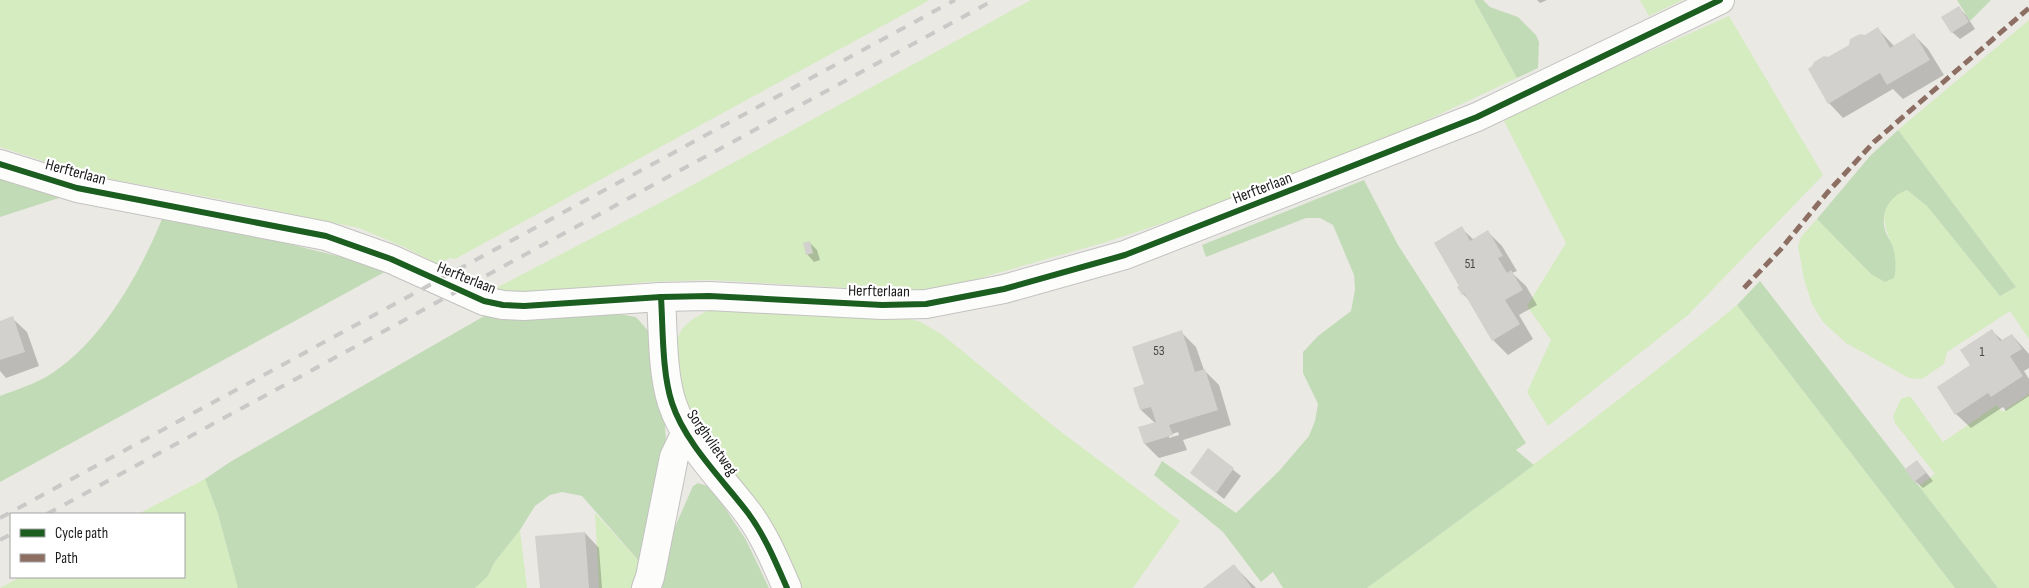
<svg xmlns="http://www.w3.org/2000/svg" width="2029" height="588" font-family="'Sofia Sans Condensed',sans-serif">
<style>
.grass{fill:#d5ebc0}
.forest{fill:#c2dbb7}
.shadow{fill:#0003;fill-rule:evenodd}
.building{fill:#d3d1cd}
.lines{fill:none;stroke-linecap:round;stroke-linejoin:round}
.minor-casing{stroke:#c3c2c0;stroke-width:30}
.minor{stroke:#fcfcfb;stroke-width:28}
.rail{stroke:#c9c9c8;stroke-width:4;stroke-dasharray:10 10;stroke-linecap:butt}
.quiet{stroke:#8d6e63;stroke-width:5;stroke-dasharray:10 5;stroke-linecap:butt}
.cycleway-casing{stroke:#fff;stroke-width:9}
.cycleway{stroke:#1b5e20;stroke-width:6}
.labels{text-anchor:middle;stroke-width:4.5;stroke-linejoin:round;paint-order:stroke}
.number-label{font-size:14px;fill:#4a4948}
.street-label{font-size:16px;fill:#1c1c1c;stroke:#fff}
</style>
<rect width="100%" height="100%" fill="#ebe9e4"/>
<!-- grass -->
<g class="grass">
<polygon points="0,0 930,0 455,259 449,258 439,265 406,248 359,228 229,201 83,174 0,147"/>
<polygon points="1031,0 1474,0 1517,78 1393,136 1206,209 1106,242 959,284 919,290 866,289 710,280 647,282 527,295 490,291 654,206"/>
<polygon points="1640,0 1683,0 1649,16"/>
<polygon points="1729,16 1823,175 1688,315 1548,426 1527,392 1551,340 1527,306 1566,243 1502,117"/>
<path d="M2029,20v319l-19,-28 -63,41 -3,12 -22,15 -13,-1 -63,-35 -23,-21 -11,-18 -8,-25 -6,-33 3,-9 16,-18 54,55 23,-24c-11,-25 -19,-48 13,-60l20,16 73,90 16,-9 -118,-157z"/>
<path d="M1737,305l218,283h-588c125,-92 250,-184 370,-283z"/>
<polygon points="710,309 906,318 921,322 944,336 1056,428 1180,521 1133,588 797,588 695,430 679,394 676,341 682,329 690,321"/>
<polygon points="2029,394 2029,588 1998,588 1919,486 1935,474 1895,423 1893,416 1901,399 1910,396 1943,442 1997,405 2002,412"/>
<polygon points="205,479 218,514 238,588 0,588 20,577 184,577 184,514 138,514"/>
<polygon points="595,513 645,568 638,588 599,588"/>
<polygon points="520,530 527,588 475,588 488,576 494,563"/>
</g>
<!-- forest -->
<g class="forest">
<polygon points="1474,0 1483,0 1490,7 1518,17 1536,35 1539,42 1538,68 1517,78"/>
<polygon points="1957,0 1991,0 1970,21"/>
<path d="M1898,130l118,157 -16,9 -73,-90 -20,-16c-17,6 -27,21 -22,40 2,7 8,14 9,21 2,9 2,19 0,27l-9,4 -14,-8 -54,-55 53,-63z"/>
<polygon points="0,177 62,197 0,217"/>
<polygon points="1364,180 1398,245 1526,443 1516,450 1534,465 1367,588 1283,588 1273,572 1261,582 1223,532 1154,475 1162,461 1236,513 1279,471 1309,436 1315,421 1318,404 1303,373 1303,352 1318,336 1351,311 1355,290 1354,275 1333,225 1320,218 1306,218 1206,257 1202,245"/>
<path d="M162,219l107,20 121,30 -390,213v-86c15,-6 32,-11 46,-19 54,-32 93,-102 116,-158z"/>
<polygon points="1760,281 1998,588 1955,588 1737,305"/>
<polygon points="614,313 636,317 650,333 664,413 666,441 664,468 645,568 582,496 562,492 550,495 535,506 520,530 494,563 488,576 475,588 238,588 218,514 205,479 230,462 486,315 504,319"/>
<polygon points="698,483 711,487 746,540 769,588 657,588 675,527 693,486"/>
</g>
<!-- shadow -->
<g class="shadow">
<polygon points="1537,0 1547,0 1540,3"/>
<polygon points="1958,7 1966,15 1975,29 1960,39 1952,32"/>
<polygon points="1878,29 1894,46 1914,35 1928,49 1944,75 1903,99 1893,89 1843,118 1829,103 1829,58"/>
<polygon points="1461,228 1474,240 1488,232 1502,246 1517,271 1512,273 1526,286 1537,305 1519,315 1533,339 1508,355 1493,340 1470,301 1463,294"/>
<polygon points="810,243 817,250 820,260 814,262 807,254"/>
<polygon points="12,318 27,332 39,366 6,378 0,371 0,322"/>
<polygon points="1992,331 2003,341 2012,335 2029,354 2029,368 2024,371 2029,379 2029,396 2006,411 2003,407 1971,428 1956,414 1971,365"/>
<path d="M1181,332l15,15 8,23 15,15 12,40 -48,15 4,10 -28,8 -14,-14 10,-21 -14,-13 -6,-22 10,-3zM1178,432l1,3 -10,3v-3z"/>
<polygon points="1208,450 1241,476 1224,499 1192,473"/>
<polygon points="1917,461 1933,481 1923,488 1915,481"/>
<polygon points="585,533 599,548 602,588 541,588"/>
<polygon points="1234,566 1256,588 1205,588"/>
</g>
<!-- building -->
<g class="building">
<polygon points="1959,6 1969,22 1951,33 1941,17"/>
<polygon points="1878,27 1890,48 1914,33 1930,60 1887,85 1880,73 1828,104 1808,69 1812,66 1814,62 1824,56 1828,57 1849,45 1850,39 1860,34 1865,35"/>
<polygon points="1462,226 1470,241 1488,230 1503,256 1498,258 1507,273 1511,270 1523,290 1505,300 1520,324 1492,341 1464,293 1462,295 1457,287 1459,286 1434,243"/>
<polygon points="810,241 813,253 806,255 803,243"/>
<polygon points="13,316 25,352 0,360 0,321"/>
<polygon points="1992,329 2000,341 2012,334 2022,349 2010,356 2023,376 1991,397 1988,393 1955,415 1937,387 1970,365 1960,350"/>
<polygon points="1182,330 1195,372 1205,369 1218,410 1169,425 1173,435 1144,444 1138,427 1156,422 1151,407 1140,410 1133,388 1144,384 1132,347"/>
<polygon points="1208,448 1234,468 1216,493 1190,473"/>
<polygon points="1917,460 1926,473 1914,482 1905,469"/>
<polygon points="585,532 589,588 540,588 535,536"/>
<polygon points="1234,564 1252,588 1203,588"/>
</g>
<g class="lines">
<defs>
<g id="minor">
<polyline points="0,164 77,188 326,236 391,259 484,301 503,305 524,306 661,297 709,296 882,305 926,304 1004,289 1125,255 1477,117 1720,0"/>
<path d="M661,297c2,32 1,76 11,106 13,40 51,77 76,110 17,23 28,50 39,75"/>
<polyline points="646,588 650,577 674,457 686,432"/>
</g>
</defs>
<!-- minor casing -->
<use href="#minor" class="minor-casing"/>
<!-- minor -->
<use href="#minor" class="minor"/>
<!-- rail -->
<g class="rail">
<polyline points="47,514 994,0"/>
<polyline points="0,518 955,0"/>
<polyline points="0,540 11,534"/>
</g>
<!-- quiet -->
<polyline class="quiet" points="1744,288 1781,249 1827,193 1874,142 2029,8"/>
<defs>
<g id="cycleway">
<polyline points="0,164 77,188 326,236 391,259 484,301 503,305 524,306 661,297 709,296 882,305 926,304 1004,289 1125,255 1477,117 1720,0"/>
<path d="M661,297c2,32 1,76 11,106 13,40 51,77 76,110 17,23 28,50 39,75"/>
</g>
</defs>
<!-- cycleway casing -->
<use href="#cycleway" class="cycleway-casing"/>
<!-- cycleway -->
<use href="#cycleway" class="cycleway"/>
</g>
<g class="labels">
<!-- number labels -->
<g class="number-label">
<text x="1470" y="268">51</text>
<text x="1159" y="355">53</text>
<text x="1982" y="356">1</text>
</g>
<!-- street labels -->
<g class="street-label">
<text transform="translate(76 171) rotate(15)" y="6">Herfterlaan</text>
<text transform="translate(1262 187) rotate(-21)" y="6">Herfterlaan</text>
<text transform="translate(467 277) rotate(22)" y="6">Herfterlaan</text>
<text transform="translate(879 290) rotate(1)" y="6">Herfterlaan</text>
<text transform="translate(713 442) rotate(55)" y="6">Sorghvlietweg</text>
</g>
</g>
<!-- legend -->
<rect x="10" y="513" width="175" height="65" fill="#ffffff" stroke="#a4a4a4"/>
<rect x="20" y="529" width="25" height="8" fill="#1b5e20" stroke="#a4a4a4"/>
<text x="55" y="538" font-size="15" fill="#1c1c1c">Cycle path</text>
<rect x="20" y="554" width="25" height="8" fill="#8d6e63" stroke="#a4a4a4"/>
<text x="55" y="563" font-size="15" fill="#1c1c1c">Path</text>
</svg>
